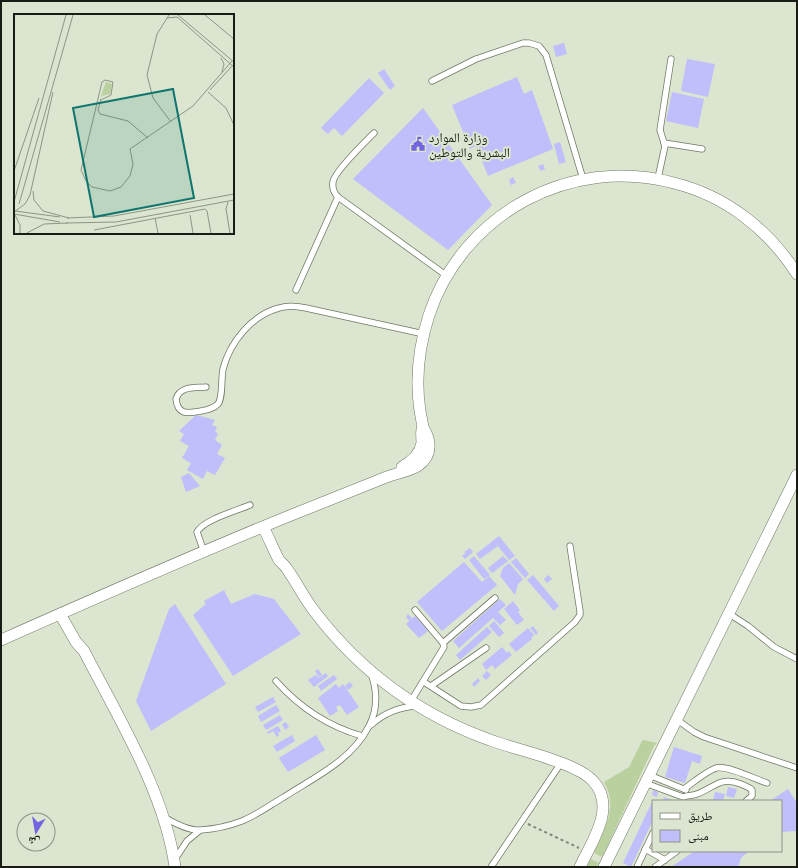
<svg xmlns="http://www.w3.org/2000/svg" width="798" height="868" font-family="Lato,'Noto Naskh Arabic',sans-serif">
<style>
.green{fill:#bad19f}
.building{fill:#c0befb}
.lines{fill:none;stroke-linecap:round;stroke-linejoin:round}
.lane-casing{stroke:#6f7864;stroke-width:7}
.street-casing{stroke:#6f7864;stroke-width:12}
.path{stroke:#808778;stroke-width:2;stroke-dasharray:3 3;stroke-linecap:butt}
.lane{stroke:#fff;stroke-width:5.5}
.street{stroke:#fff;stroke-width:11}
.labels{text-anchor:middle;stroke-width:4;stroke-linejoin:round;paint-order:stroke}
.poi-label{font-size:13px;fill:#191c14;stroke:#dbe5d0;text-anchor:start}
.inset-road{fill:none;stroke:#8d9585;stroke-width:1}
.view{fill:#0f766e;fill-opacity:0.15;stroke:#0f766e;stroke-width:2}
.inset-edge{fill:none;stroke:#191c14;stroke-width:2}
</style>
<rect width="100%" height="100%" fill="#dbe5d0"/>
<!-- green -->
<g class="green">
<path d="M644,740l13,3 -3,3 -52,111 -8,-4c10,-23 25,-46 10,-71l25,-15 13,-26z"/>
<polygon points="591,859 599,863 596,867 587,867"/>
</g>
<!-- building -->
<g class="building">
<polygon points="564,43 567,54 556,57 553,46"/>
<polygon points="687,59 715,64 708,97 681,91"/>
<polygon points="384,69 395,86 390,90 378,73"/>
<polygon points="517,77 524,94 532,90 553,149 488,176 476,146 470,149 452,105"/>
<polygon points="369,78 384,93 342,136 334,128 328,134 321,128"/>
<polygon points="672,92 704,99 698,128 666,121"/>
<polygon points="423,108 492,205 448,250 353,179"/>
<polygon points="560,142 566,162 559,164 554,144"/>
<polygon points="543,164 545,169 541,171 538,166"/>
<polygon points="513,177 516,183 511,185 509,180"/>
<polygon points="196,415 215,420 212,425 217,427 215,431 218,434 215,440 222,445 217,454 225,458 215,475 207,471 203,479 187,470 191,463 182,458 189,446 180,441 184,434 179,431"/>
<polygon points="189,473 200,486 186,492 181,477"/>
<polygon points="499,536 515,556 509,560 498,546 480,559 476,554"/>
<polygon points="470,548 473,552 465,559 462,556 466,553 464,552"/>
<polygon points="474,556 490,575 484,579 469,560"/>
<polygon points="503,556 508,561 492,573 488,568"/>
<polygon points="516,558 529,574 525,578 511,562"/>
<polygon points="464,562 482,582 489,576 497,585 442,631 417,602"/>
<polygon points="509,563 523,579 518,584 515,595 500,576 503,568"/>
<polygon points="533,575 559,606 554,611 527,580"/>
<polygon points="548,575 552,579 547,583 544,579"/>
<polygon points="224,590 231,604 255,594 274,599 301,634 233,676 193,615 206,604 204,601"/>
<polygon points="500,599 506,605 498,612 506,620 500,625 493,618 459,648 453,641"/>
<polygon points="513,601 520,610 518,612 524,620 517,625 504,609"/>
<polygon points="175,604 226,684 151,731 136,701 169,609"/>
<polygon points="408,614 412,618 409,621 406,617"/>
<polygon points="415,616 428,631 419,638 406,624"/>
<polygon points="494,621 504,633 499,637 489,626"/>
<polygon points="533,626 538,633 536,635 530,628"/>
<polygon points="487,627 492,632 460,660 456,655"/>
<polygon points="528,628 534,635 531,638 532,639 516,652 509,644"/>
<polygon points="502,647 507,653 508,651 512,655 495,669 492,665 486,670 482,664"/>
<polygon points="318,669 322,675 319,677 315,671"/>
<polygon points="487,671 491,675 486,680 482,676"/>
<polygon points="326,673 328,676 314,687 308,680 316,675 319,678"/>
<polygon points="334,675 337,679 321,691 318,686"/>
<polygon points="478,678 480,681 474,687 472,684"/>
<polygon points="350,682 353,686 348,690 345,686"/>
<polygon points="336,684 339,688 343,684 359,707 347,715 340,705 336,707 338,711 330,716 318,698"/>
<polygon points="273,697 276,702 258,712 255,707"/>
<polygon points="276,705 280,711 261,722 258,716"/>
<polygon points="280,715 283,720 266,730 263,725"/>
<polygon points="286,722 289,727 285,730 282,724"/>
<polygon points="278,726 281,731 278,733 279,735 277,737 273,731 268,734 267,732"/>
<polygon points="292,735 295,741 277,752 273,746"/>
<polygon points="316,735 325,750 288,772 279,758"/>
<polygon points="674,747 702,756 700,764 692,761 685,783 665,777"/>
<polygon points="728,787 737,789 734,798 726,796"/>
<polygon points="788,789 797,803 797,831 781,832 781,801 770,801"/>
<polygon points="653,790 658,792 657,797 652,795"/>
<polygon points="715,792 725,794 723,801 713,801"/>
<polygon points="664,797 675,801 663,801"/>
<polygon points="652,802 653,802 653,820 631,867 623,863"/>
<polygon points="695,851 749,851 741,858 738,867 671,867"/>
</g>
<g class="lines">
<defs>
<g id="lane">
<polyline points="432,81 476,59 523,43 529,43 539,46 546,55 583,179"/>
<path d="M374,133c-9,9 -40,39 -41,49 -1,6 1,11 5,15l109,79"/>
<polyline points="664,143 702,149"/>
<polyline points="658,178 665,146 660,130 671,59"/>
<polyline points="296,290 338,197"/>
<path d="M206,387c-12,1 -26,-1 -30,12 2,17 12,14 25,12 6,-1 12,-2 17,-7 5,-6 3,-26 5,-35 7,-27 29,-54 56,-61 9,-3 18,-2 27,0l118,26"/>
<path d="M204,552l-7,-20c6,-12 39,-21 53,-27"/>
<polyline points="728,613 748,626 774,647 797,659"/>
<polyline points="443,643 495,598"/>
<path d="M276,681c24,27 51,45 86,55"/>
<polyline points="424,682 461,706 471,707 481,705 575,622 580,615 580,611 570,546"/>
<polyline points="431,686 486,648"/>
<polyline points="411,701 444,647 443,643 415,610"/>
<polyline points="676,719 694,732 704,737 797,768"/>
<path d="M371,725c13,-12 28,-18 46,-19"/>
<polyline points="649,775 686,790"/>
<path d="M645,783l38,14c5,-2 9,-1 14,-3 18,-7 24,-18 44,-10 4,2 8,3 11,6v6l-6,5"/>
<path d="M684,789c10,-7 21,-17 32,-21 11,-3 39,11 51,15"/>
<path d="M164,817c10,6 25,14 37,13 13,-1 28,-4 41,-9 15,-6 28,-16 42,-24 31,-20 68,-37 85,-71 9,-17 8,-36 2,-53"/>
<polyline points="645,849 665,860"/>
<polyline points="175,859 187,841 199,831"/>
<polyline points="491,867 561,763"/>
<polyline points="637,867 653,833"/>
<polyline points="655,867 677,851"/>
</g>
<g id="street">
<path d="M402,467c9,-5 18,-12 20,-24 0,-5 -1,-9 0,-14"/>
<path d="M263,527c6,11 10,22 16,33 2,3 6,5 8,9 10,14 17,29 28,43 45,59 105,103 175,128 26,10 86,22 103,41 24,26 -1,60 -13,86"/>
<path d="M60,614l16,28 8,9c34,66 81,142 91,216"/>
<path d="M1,640c97,-43 194,-86 293,-126 30,-12 60,-24 90,-36 11,-5 25,-6 35,-13 6,-4 10,-11 10,-18 1,-9 -3,-13 -6,-20 -1,-5 -2,-11 -3,-16 -5,-33 -1,-65 9,-96 34,-102 142,-160 245,-132 52,13 94,46 123,91"/>
<polyline points="604,867 797,475"/>
</g>
</defs>
<!-- lane casing -->
<use href="#lane" class="lane-casing"/>
<!-- street casing -->
<use href="#street" class="street-casing"/>
<!-- path -->
<polyline class="path" points="528,824 579,848"/>
<!-- lane -->
<use href="#lane" class="lane"/>
<!-- street -->
<use href="#street" class="street"/>
</g>
<!-- icons -->
<defs>
<symbol id="civic-bare" viewBox="-9 -9 18 18"><path d="M-.6-6.5H3V-4.5H.6V-3L4-1V1h2V6H-6V1h2V-1L-.6-3ZM-1.2 2.5V6h2.4V2.5Z" fill="#7464df" stroke="#dbe5d0" stroke-width="2.5" paint-order="stroke"/></symbol>
</defs>
<g fill-rule="evenodd">
<use href="#civic-bare" x="408" y="134" width="20" height="20"/>
</g>
<g class="labels">
<!-- poi labels -->
<g class="poi-label">
<text x="429" y="142">وزارة الموارد<tspan x="429" dy="15">البشرية والتوطين</tspan></text>
</g>
</g>
<!-- overview -->
<g transform="translate(14 14)">
<rect width="220" height="220" fill="#dbe5d0"/>
<path d="M92,68l6,2 -2,10 -9,2 -3,8z" fill="#bad19f"/>
<path class="inset-road" d="M155,1l-12,19 -10,41 6,23 18,24M164,1l56,47M191,1l29,24M153,4l10,-1 57,50M207,44l3,6 -2,8M196,76l24,-26M194,78l18,16 8,17M87,85l-3,11 2,4 28,7 20,17M87,86l10,-5 2,-13 -8,-2 -3,2 -21,88 5,11 6,6 18,4 11,-4 9,-11 3,-12 -3,-15 63,-43 39,-45M0,157l25,-73M19,177l1,9 9,11 26,7M0,188l52,-187M214,188l-2,7 4,24M5,190l54,-189M1,197l45,6M0,198l11,-8 5,-9 23,-103M0,199l6,12v8M0,200l46,8M176,201l3,18M53,204l47,-2 120,-22M141,204l3,15M52,209l50,-1 118,-22M80,216l111,-21 2,2 4,22M13,219l17,-9 24,-1"/>
<path class="view" d="M159,75l21,109 -100,19 -21,-109z"/>
<rect width="220" height="220" class="inset-edge"/>
</g>
<!-- border -->
<rect width="798" height="868" fill="none" stroke="#191c14" stroke-width="4"/>
<!-- legend -->
<rect x="652" y="800" width="130" height="52" fill="#dbe5d0" stroke="#8d9585"/>
<rect x="660" y="813" width="20" height="6" fill="#ffffff" stroke="#8d9585"/>
<text x="688" y="820" font-size="12" fill="#191c14">طريق</text>
<rect x="660" y="830" width="20" height="12" fill="#c0befb" stroke="#8d9585"/>
<text x="688" y="840" font-size="12" fill="#191c14">مبنى</text>
<!-- north arrow -->
<g transform="translate(36 832) rotate(191)"><circle r="19" fill="#dbe5d0" stroke="#8d9585"/>
<path d="M0-3L7 15L0 10L-7 15Z" fill="#7464df"/>
<text y="-6" font-size="11" font-weight="bold" text-anchor="middle" fill="#191c14">ش</text>
</g>
</svg>
